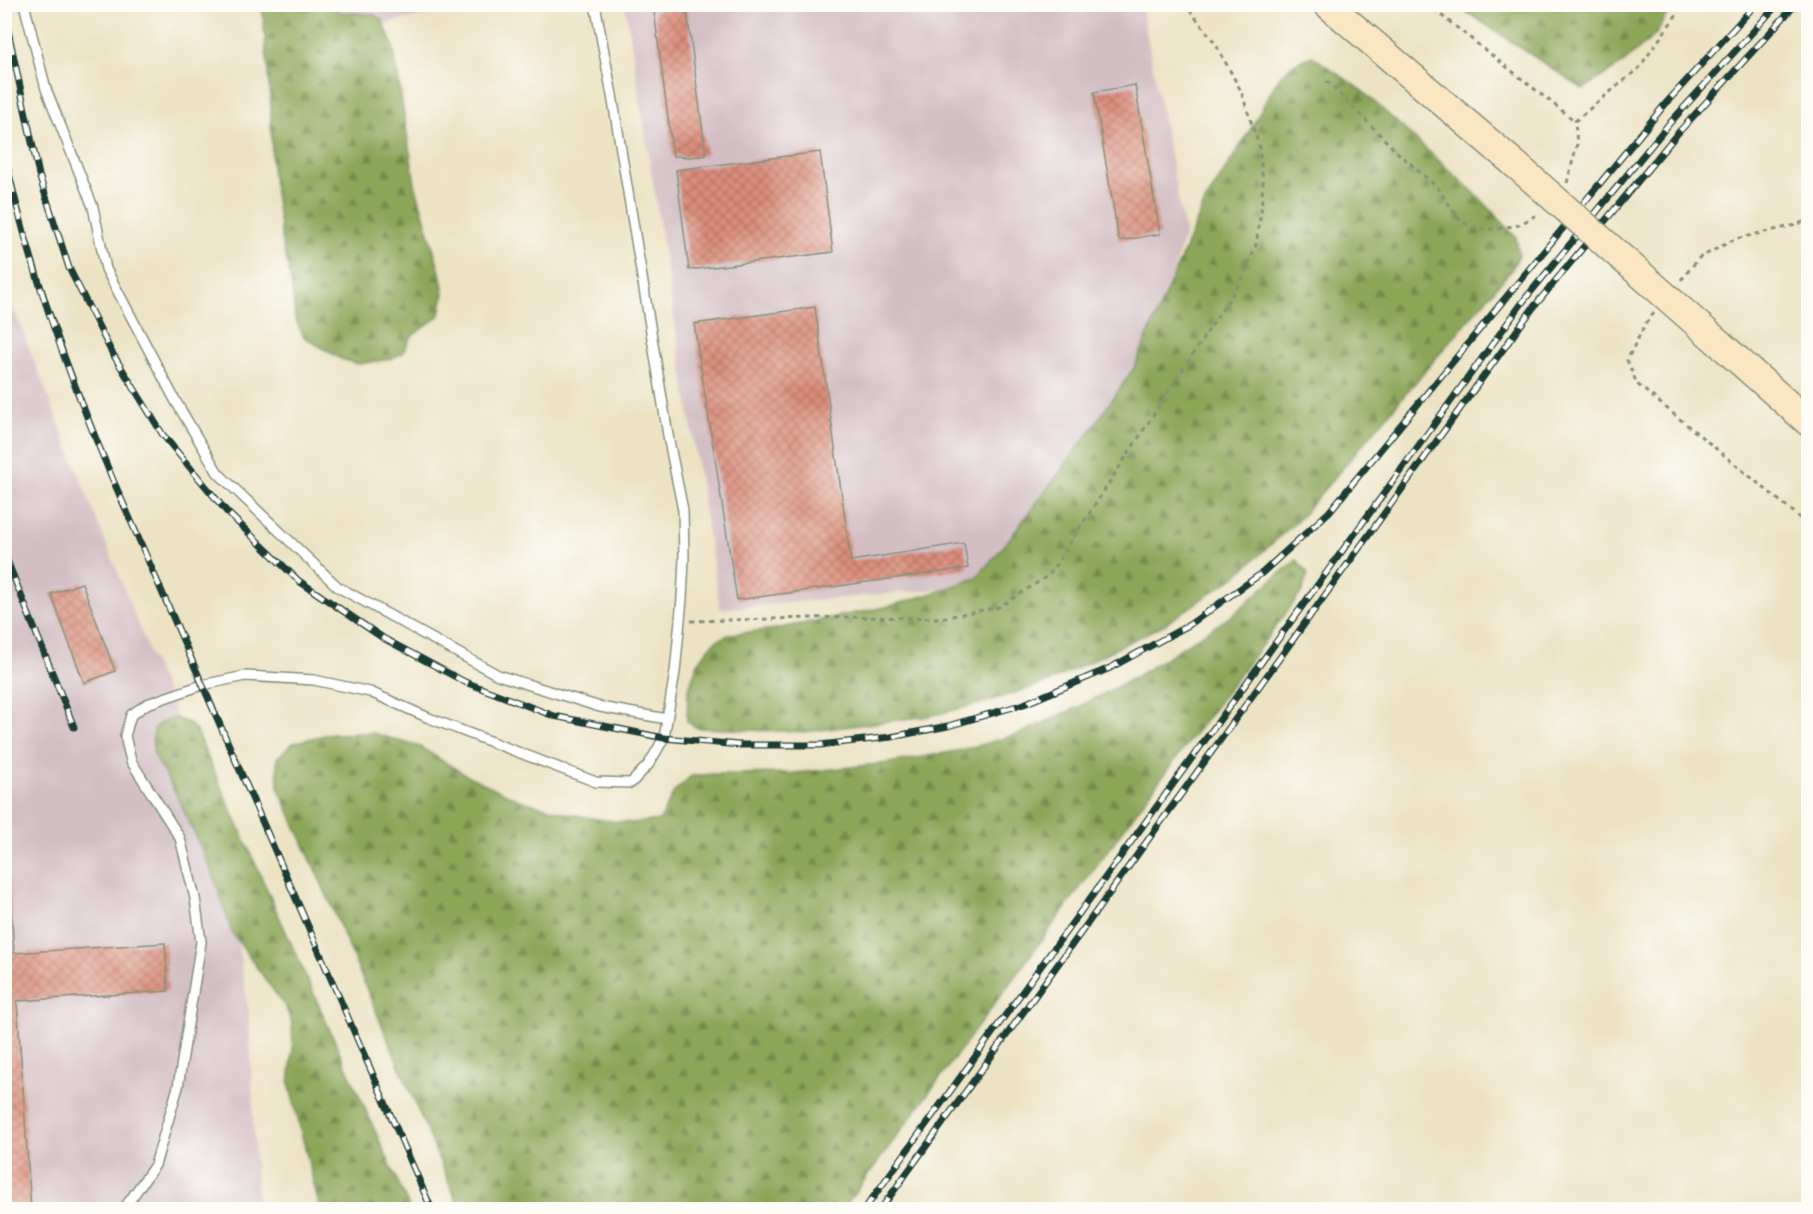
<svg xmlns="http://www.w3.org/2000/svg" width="1813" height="1214" font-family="'Shantell Sans',sans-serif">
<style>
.industrial{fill:#d2bec3}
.forest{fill:url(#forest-firs);stroke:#567246;stroke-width:1.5}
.building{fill:url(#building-cross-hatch)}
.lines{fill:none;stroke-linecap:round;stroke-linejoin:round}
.service-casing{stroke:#86907c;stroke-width:12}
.secondary-casing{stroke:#86907c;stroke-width:30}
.path{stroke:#86907c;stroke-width:3;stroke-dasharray:4.5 4.5;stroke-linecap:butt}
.service{stroke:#fff;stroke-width:9}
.secondary{stroke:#fbe6c4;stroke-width:27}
.rail-casing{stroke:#1f3d34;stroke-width:7}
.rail{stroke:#fdfcf7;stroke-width:4.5;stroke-dasharray:14;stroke-linecap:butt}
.secondary-bridge-casing{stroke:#86907c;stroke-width:30;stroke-linecap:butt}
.secondary-bridge{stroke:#fbe6c4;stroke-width:27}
</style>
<defs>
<pattern id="forest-firs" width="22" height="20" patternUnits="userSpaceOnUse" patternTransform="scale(1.5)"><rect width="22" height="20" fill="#8ca659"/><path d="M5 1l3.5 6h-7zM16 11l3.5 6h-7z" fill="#72884a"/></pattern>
<pattern id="building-cross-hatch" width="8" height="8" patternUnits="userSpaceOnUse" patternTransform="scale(1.5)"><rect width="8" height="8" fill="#dc8d7a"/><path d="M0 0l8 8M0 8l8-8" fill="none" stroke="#b27465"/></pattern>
</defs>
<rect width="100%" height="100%" fill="#fdfcf7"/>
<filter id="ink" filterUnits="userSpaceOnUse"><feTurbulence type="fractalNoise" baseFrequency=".0167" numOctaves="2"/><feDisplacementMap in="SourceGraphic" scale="12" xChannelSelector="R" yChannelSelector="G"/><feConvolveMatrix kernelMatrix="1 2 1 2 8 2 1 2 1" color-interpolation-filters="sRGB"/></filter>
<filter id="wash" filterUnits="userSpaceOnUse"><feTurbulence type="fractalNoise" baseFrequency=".008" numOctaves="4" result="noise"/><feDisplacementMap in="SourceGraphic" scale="24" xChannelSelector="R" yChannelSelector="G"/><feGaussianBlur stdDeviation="1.35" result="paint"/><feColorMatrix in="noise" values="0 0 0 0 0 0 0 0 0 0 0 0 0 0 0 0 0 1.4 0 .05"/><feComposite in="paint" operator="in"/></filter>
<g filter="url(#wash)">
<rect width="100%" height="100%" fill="#ece3c4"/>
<!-- industrial -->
<g class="industrial">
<polygon points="310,4 480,5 315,37"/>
<polygon points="625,5 1141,5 1185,233 1135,396 974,586 720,609"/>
<polygon points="4,292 7,292 151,657 217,809 249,1014 257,1209 5,1209"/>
</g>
<!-- forest -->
<g class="forest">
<polygon points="261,5 337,5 338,12 372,14 382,19 393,46 415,184 440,272 444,293 440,315 411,337 403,353 391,359 358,364 341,359 304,337 295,318 292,286 283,246 272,172 271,108 263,13"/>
<polygon points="1458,5 1458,4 1672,5 1656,34 1622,64 1583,89 1459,7"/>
<polygon points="1312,56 1359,88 1480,198 1516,237 1519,255 1511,270 1300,518 1236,576 1165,624 1051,681 983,703 929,716 804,732 697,728 687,721 688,691 698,662 715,641 731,634 775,629 890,606 937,592 976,578 1004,546 1087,436 1134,368 1205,202 1249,132 1279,77 1294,64"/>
<polygon points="1297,560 1308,574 1302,592 1162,777 843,1209 460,1209 331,905 278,787 277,758 293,743 328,734 373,733 420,747 466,775 519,800 566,813 602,820 632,823 660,820 674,792 691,776 712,774 795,773 888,763 962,750 1019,734 1072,710 1134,678 1230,617 1279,574"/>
<polygon points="175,718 189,723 196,731 410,1209 320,1209 289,1083 293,1048 292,1024 286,1008 232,933 213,874 178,798 154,755 152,740 155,727 166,720"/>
</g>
<g id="blocks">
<!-- building -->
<g class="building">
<polygon points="686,5 706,155 691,157 673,156 654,11"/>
<polygon points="1135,85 1160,234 1119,241 1094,92"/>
<polygon points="820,152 833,252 689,270 676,170"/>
<polygon points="815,307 851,561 964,543 968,568 737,600 694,324"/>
<polygon points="82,583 115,671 84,683 51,594"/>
<polygon points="8,864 14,953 165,943 168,991 17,1001 31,1210 4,1210 4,865"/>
</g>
</g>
</g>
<g filter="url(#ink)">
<use href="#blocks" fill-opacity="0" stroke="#86907c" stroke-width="1.5"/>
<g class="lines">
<defs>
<g id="service">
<polyline points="24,4 46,89 93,207 106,269 175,400 218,473 338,587 498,675 600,707 667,719"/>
<polyline points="123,1210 155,1165 178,1087 201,942 195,898 180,838 131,761 125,736 131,715 147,704 202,685 245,676 314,680 370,692 429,718 596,782 631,783 649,764 664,738 675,672 682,599 684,559 683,510 669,441 612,95 595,4"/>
</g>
<g id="secondary">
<polyline points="1327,4 1516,165"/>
<polyline points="1719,343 1808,422"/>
</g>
</defs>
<!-- service casing -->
<use href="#service" class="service-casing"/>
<!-- secondary casing -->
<use href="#secondary" class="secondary-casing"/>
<!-- path -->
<g class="path">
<polyline points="1427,4 1575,121"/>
<polyline points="1327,81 1399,154 1437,187 1459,219 1474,229 1496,229 1519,225 1538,214"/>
<polyline points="1567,183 1577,144 1575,121 1639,68 1684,4"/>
<polyline points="1681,280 1699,258 1735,239 1796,225 1808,220"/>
<polyline points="1654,313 1646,323 1627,360 1637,384 1797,515 1808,528"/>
<polyline points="691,621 850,617 941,618 999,607 1049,575 1242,279 1256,245 1261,212 1263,181 1259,146 1241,91 1215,43 1185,4"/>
</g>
<!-- service -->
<use href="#service" class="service"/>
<!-- secondary -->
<use href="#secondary" class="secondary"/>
<defs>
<g id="rail">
<polyline points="4,12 39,175 69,268 111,351 163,435 227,512 299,581 383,638 465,682 554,716 664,738 739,745 820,745 891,737 948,726 1024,704 1110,668 1189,625 1262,573 1329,512 1667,102 1756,4"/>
<path d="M4,152c24,111 62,217 106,321l322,737"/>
<polyline points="4,553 74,727"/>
<polyline points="864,1210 1525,299 1668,125 1778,4"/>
<polyline points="880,1210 1533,308 1677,134 1796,4"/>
</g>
</defs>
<!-- rail casing -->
<use href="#rail" class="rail-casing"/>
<!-- rail -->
<use href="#rail" class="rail"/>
<defs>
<polyline id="secondary-bridge" points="1516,165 1719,343"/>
</defs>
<!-- secondary-bridge casing -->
<use href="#secondary-bridge" class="secondary-bridge-casing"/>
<!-- secondary-bridge -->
<use href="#secondary-bridge" class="secondary-bridge"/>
</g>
</g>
<!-- margin -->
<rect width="1813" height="1214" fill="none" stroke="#fdfcf7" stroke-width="24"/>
</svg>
